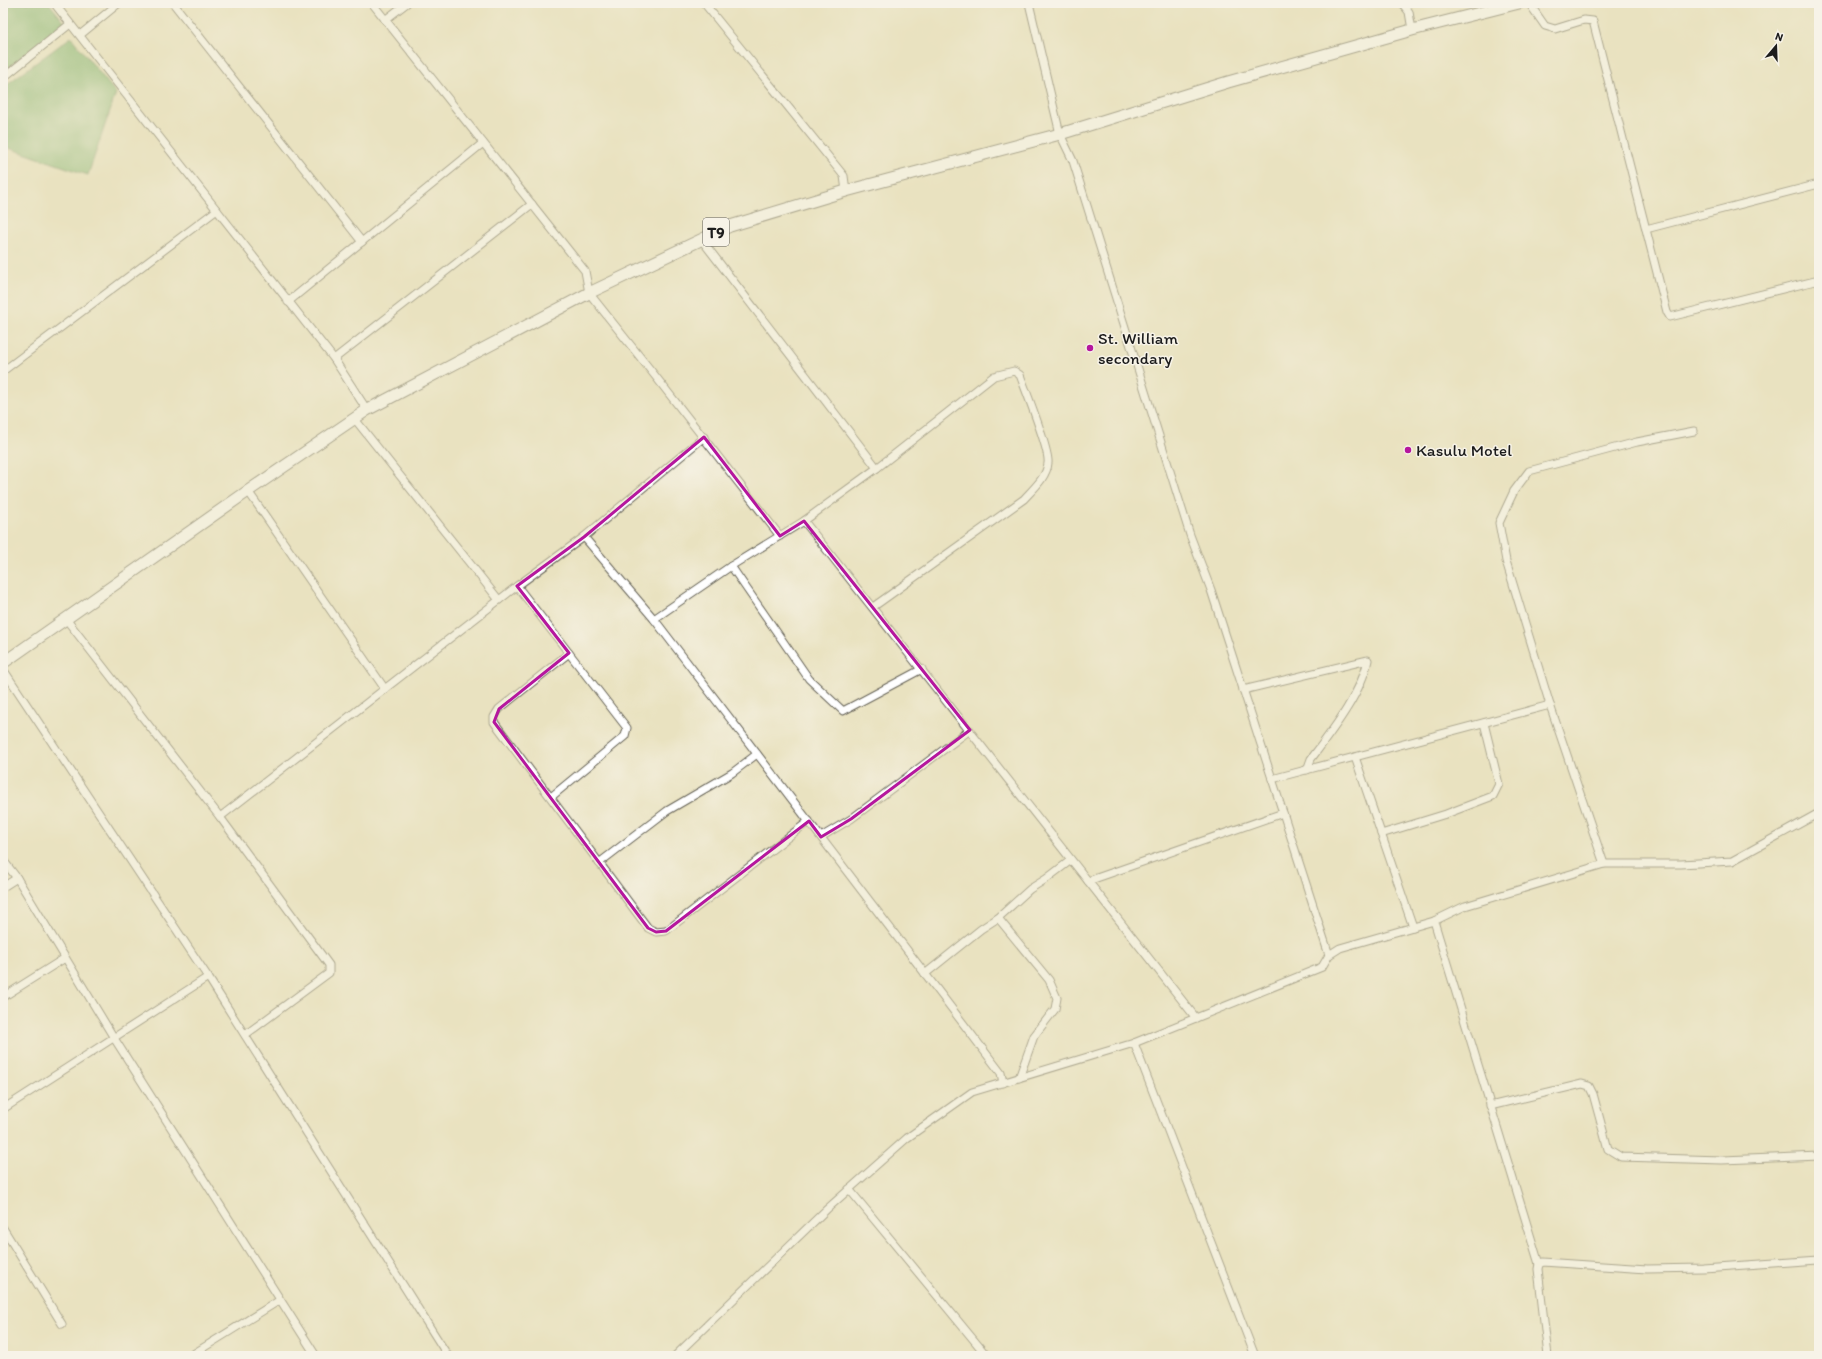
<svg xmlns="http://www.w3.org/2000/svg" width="1822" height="1359" font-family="Itim,sans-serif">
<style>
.forest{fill:#7eb470;stroke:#4d6846}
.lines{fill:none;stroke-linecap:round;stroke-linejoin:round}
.minor-casing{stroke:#646155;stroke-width:9}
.trunk-casing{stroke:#646155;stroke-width:13}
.minor{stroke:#fff;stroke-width:7}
.trunk{stroke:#fff;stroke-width:11}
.marked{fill:none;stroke:#b5179e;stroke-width:3;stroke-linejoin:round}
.poi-dot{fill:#b5179e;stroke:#f7f3e8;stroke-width:1.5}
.labels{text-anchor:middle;stroke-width:3;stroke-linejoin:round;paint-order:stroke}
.shield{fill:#f7f3e8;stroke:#5e5c59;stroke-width:1}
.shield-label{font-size:16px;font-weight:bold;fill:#1c1c1c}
.poi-label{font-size:17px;fill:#1c1c1c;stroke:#f7f3e8;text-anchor:start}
</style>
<rect width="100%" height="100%" fill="#f7f3e8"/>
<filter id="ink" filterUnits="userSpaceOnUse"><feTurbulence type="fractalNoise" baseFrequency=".025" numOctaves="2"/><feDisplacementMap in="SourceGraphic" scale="8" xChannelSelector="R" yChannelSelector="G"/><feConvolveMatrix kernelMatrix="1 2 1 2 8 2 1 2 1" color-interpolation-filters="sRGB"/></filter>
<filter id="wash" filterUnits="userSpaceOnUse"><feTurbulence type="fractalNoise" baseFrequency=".012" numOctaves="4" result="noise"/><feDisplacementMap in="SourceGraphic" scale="16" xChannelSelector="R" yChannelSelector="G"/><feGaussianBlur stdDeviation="0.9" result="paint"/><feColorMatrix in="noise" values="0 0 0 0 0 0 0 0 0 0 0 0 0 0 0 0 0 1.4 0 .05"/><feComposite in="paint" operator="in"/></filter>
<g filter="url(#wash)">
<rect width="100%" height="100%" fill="#e9e2c0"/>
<!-- forest -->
<g class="forest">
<polygon points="3,3 49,3 65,23 3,72"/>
<polygon points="71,37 116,93 88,175 3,146 3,87"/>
</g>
</g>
<g filter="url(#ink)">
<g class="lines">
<defs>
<g id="minor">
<polyline points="54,3 334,359 367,410"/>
<polyline points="173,3 362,242"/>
<polyline points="372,3 585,271 589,293 656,377 780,536"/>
<polyline points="704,3 844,176 846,191"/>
<polyline points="1402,3 1409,12 1412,30"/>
<polyline points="1529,3 1545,26 1555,29 1584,20 1593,21 1667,312 1670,317 1819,280"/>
<polyline points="385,20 407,3"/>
<polyline points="80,35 119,3"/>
<polyline points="3,78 70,24"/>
<polyline points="1646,229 1819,184"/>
<polyline points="701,239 877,468"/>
<polyline points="288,302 483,143"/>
<polyline points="334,359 532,204"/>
<polyline points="3,371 217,210"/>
<polyline points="354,418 499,600"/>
<polyline points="248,491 385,689"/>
<polyline points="804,521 1196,1018"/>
<polyline points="584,537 654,619 1001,1073 1003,1083"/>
<polyline points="731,566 809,679 843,711 922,669"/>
<polyline points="517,586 627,728 625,736 551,797"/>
<polyline points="66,619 220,817 329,965 329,973 245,1035"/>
<path d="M654,619l77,-53 73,-45 73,-53 117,-92 20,-5 6,4c6,16 30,76 28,88 -1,14 -15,26 -24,36l-151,108"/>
<polyline points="569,653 499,709 494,717 494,722 648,928 656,932 666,931 809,821"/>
<polyline points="3,669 208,977 448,1356"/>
<path d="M1243,690l125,-30c-7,34 -36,71 -57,99l-4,11"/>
<polyline points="1355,757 1413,927"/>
<polyline points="1272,779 1550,705"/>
<polyline points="220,817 517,586 584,537 704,437"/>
<polyline points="1381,834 1446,814 1493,796 1499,784 1484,723"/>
<polyline points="821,837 851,819 970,730"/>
<polyline points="3,860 17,878 114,1038 316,1356"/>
<polyline points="599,863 667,811 732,773 757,754"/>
<polyline points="1604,864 1550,705 1506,561 1499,523 1514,491 1529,471 1637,442 1694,431"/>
<polyline points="1088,881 1283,813"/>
<polyline points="3,887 17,878"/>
<polyline points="998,918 1049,980 1057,998 1055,1009 1034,1036 1019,1078"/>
<polyline points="1434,921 1539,1264"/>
<polyline points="1329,955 1340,948 1434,921 1465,906 1604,864 1681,864 1732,861 1819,813"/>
<polyline points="925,974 981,929 998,918 1030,889 1046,879 1071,860"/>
<polyline points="3,997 65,958"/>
<polyline points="1134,1043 1255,1356"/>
<polyline points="1490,1106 1582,1084 1589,1086 1593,1094 1608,1149 1621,1157 1722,1160 1819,1156"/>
<polyline points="3,1109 208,977"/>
<polyline points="849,1189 987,1356"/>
<polyline points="3,1228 62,1324"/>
<polyline points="190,1356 280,1300"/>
<polyline points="675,1356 827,1209 907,1138 972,1092 1134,1043 1322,967 1329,955 1211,590 1190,535 1073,161 1060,134 1029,3"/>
<polyline points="1548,1356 1538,1269 1539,1264 1543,1262 1647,1269 1703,1268 1819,1260"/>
</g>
<polyline id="trunk" points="3,663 248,491 367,410 589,293 730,226 846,191 1060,134 1228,82 1412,30 1519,3"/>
</defs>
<!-- minor casing -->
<use href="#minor" class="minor-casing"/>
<!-- trunk casing -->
<use href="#trunk" class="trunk-casing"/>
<!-- minor -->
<use href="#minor" class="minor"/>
<!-- trunk -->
<use href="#trunk" class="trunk"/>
</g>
</g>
<!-- marked area -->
<path d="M0 0H1822V1359H0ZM704,437l76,99 24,-15 166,209 -119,89 -30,18 -12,-16 -143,110 -10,1 -8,-4 -154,-206 5,-13 70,-56 -52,-67 67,-49z" fill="#e9e2c0" fill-opacity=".55" fill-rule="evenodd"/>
<path class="marked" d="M704,437l76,99 24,-15 166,209 -119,89 -30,18 -12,-16 -143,110 -10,1 -8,-4 -154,-206 5,-13 70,-56 -52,-67 67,-49z"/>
<!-- markers -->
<g class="poi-dot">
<circle cx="1090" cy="348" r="4"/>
<circle cx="1408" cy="450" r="4"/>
</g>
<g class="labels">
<!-- shield labels -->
<rect class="shield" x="703" y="218" width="26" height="28" rx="3"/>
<g class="shield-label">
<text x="716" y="238">T9</text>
</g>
<!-- poi labels -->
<g class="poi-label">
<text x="1098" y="344">St. William<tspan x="1098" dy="20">secondary</tspan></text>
<text x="1416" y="456">Kasulu Motel</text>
</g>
</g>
<!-- margin -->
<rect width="1822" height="1359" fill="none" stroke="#f7f3e8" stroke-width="16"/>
<!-- north arrow -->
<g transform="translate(1776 46) rotate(19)" stroke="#f7f3e8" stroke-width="3" paint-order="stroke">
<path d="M0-3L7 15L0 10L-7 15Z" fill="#1c1c1c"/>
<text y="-6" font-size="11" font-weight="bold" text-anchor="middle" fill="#1c1c1c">N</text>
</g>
</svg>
